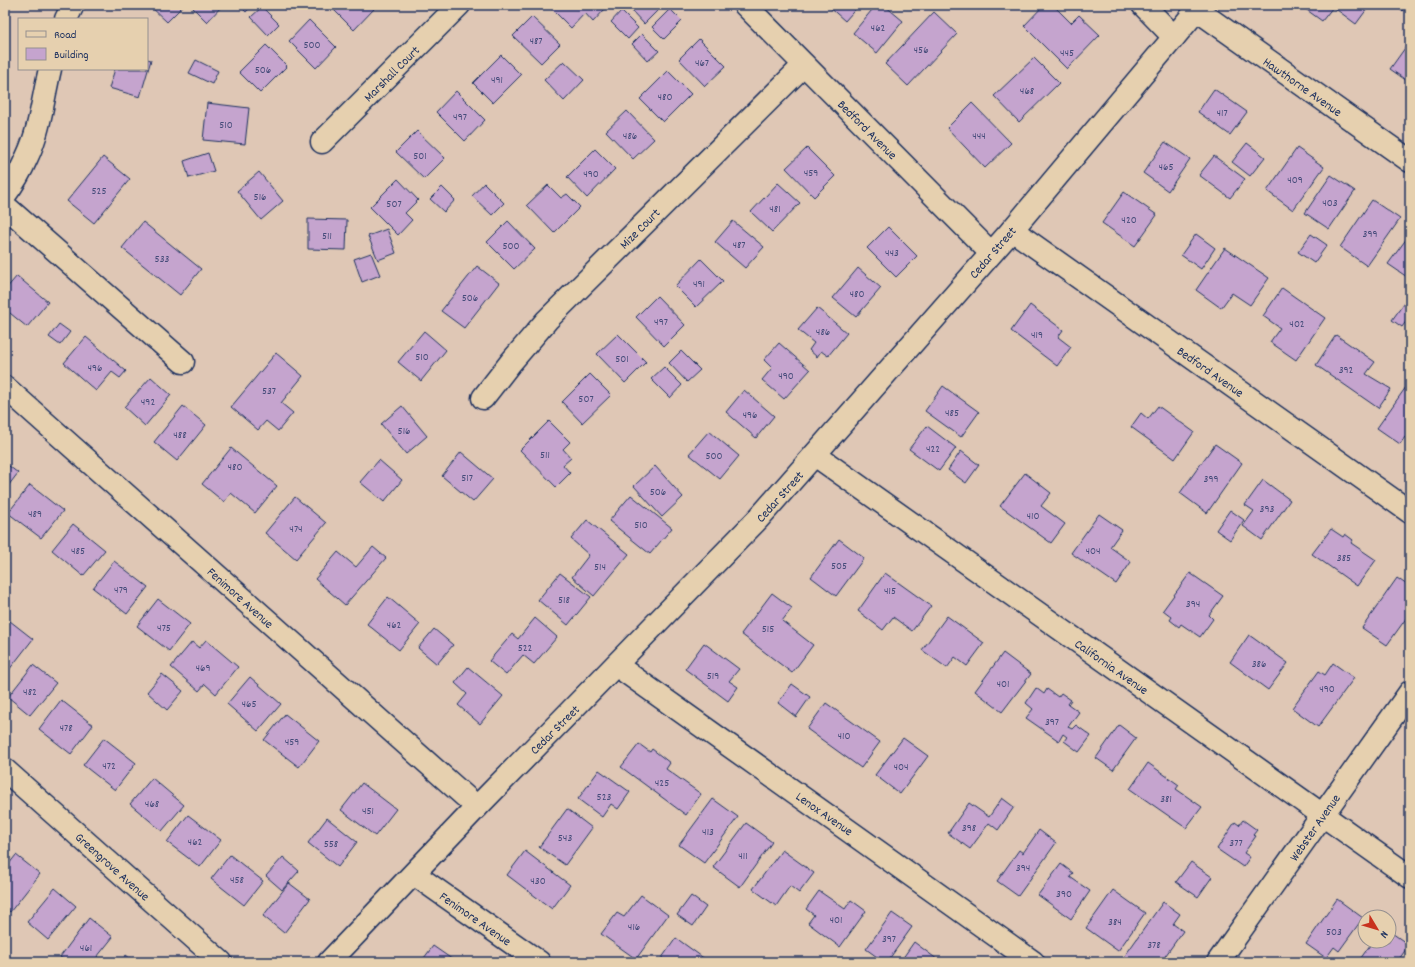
<svg xmlns="http://www.w3.org/2000/svg" width="1415" height="967" font-family="Dekko,sans-serif">
<style>
.building{fill:#c5a4ce;stroke:#1b2f5e}
.lines{fill:none;stroke-linecap:round;stroke-linejoin:round}
.minor-casing{stroke:#1b2f5e;stroke-width:25}
.minor{stroke:#e6d0af;stroke-width:22}
.labels{text-anchor:middle;stroke-width:4;stroke-linejoin:round;paint-order:stroke}
.number-label{font-size:11px;fill:#464c7a}
.street-label{font-size:13px;fill:#1b2f5e;stroke:#e6d0af}
</style>
<rect width="100%" height="100%" fill="#dfc7b5"/>
<filter id="ink" filterUnits="userSpaceOnUse"><feTurbulence type="fractalNoise" baseFrequency=".025" numOctaves="2"/><feDisplacementMap in="SourceGraphic" scale="8" xChannelSelector="R" yChannelSelector="G"/><feConvolveMatrix kernelMatrix="1 2 1 2 8 2 1 2 1" color-interpolation-filters="sRGB"/></filter>
<g filter="url(#ink)">
<!-- building -->
<g class="building">
<polygon points="149,5 184,5 167,22"/>
<polygon points="196,5 223,5 207,22 193,8"/>
<polygon points="239,5 252,5 246,12"/>
<polygon points="329,5 369,5 374,9 354,30"/>
<polygon points="550,5 601,5 605,9 593,22 585,13 571,28 549,6"/>
<polygon points="638,5 661,5 662,6 644,24 632,11"/>
<polygon points="827,5 859,5 845,21"/>
<polygon points="876,5 884,5 903,21 877,53 853,33"/>
<polygon points="1044,5 1053,5 1071,23 1079,15 1100,35 1067,69 1024,26"/>
<polygon points="1300,5 1370,5 1356,24 1333,7 1322,21"/>
<polygon points="1394,5 1406,5 1402,11"/>
<polygon points="262,7 279,24 268,35 251,17"/>
<polygon points="670,9 682,21 664,39 652,27"/>
<polygon points="621,11 638,28 628,39 611,22"/>
<polygon points="934,12 957,34 908,86 885,64"/>
<polygon points="532,17 560,44 541,63 513,36"/>
<polygon points="309,20 336,47 316,68 289,41"/>
<polygon points="642,34 659,51 648,61 632,44"/>
<polygon points="699,39 726,66 705,86 679,59"/>
<polygon points="266,45 287,66 260,93 239,72"/>
<polygon points="1405,48 1410,51 1410,83 1390,69"/>
<polygon points="501,55 521,75 493,103 473,83"/>
<polygon points="1034,58 1059,83 1019,122 994,96"/>
<polygon points="147,59 151,60 140,97 109,88 115,69 147,69"/>
<polygon points="196,60 218,71 212,84 189,73"/>
<polygon points="564,61 584,80 564,101 544,80"/>
<polygon points="668,71 691,94 663,122 640,99"/>
<polygon points="1214,89 1247,112 1230,135 1198,112"/>
<polygon points="456,91 485,120 465,141 436,112"/>
<polygon points="207,103 249,108 245,144 203,140"/>
<polygon points="972,103 1011,143 985,168 947,128"/>
<polygon points="627,111 654,139 633,159 606,131"/>
<polygon points="417,131 445,158 424,179 396,152"/>
<polygon points="1165,142 1190,159 1168,191 1143,173"/>
<polygon points="1247,143 1265,157 1250,176 1232,162"/>
<polygon points="807,148 835,176 814,197 786,168"/>
<polygon points="1297,148 1324,167 1293,210 1267,191"/>
<polygon points="595,149 615,169 587,198 567,177"/>
<polygon points="208,153 214,171 189,178 184,161"/>
<polygon points="1214,156 1245,179 1230,198 1199,175"/>
<polygon points="103,157 130,179 94,223 67,201"/>
<polygon points="259,172 283,201 261,220 237,191"/>
<polygon points="1331,175 1355,191 1329,229 1305,213"/>
<polygon points="398,179 418,200 405,213 412,220 398,235 370,207"/>
<polygon points="484,183 504,203 492,215 472,196"/>
<polygon points="778,183 800,203 772,232 751,212"/>
<polygon points="548,185 561,198 567,194 580,207 554,233 527,205"/>
<polygon points="442,187 455,200 444,212 430,199"/>
<polygon points="1124,192 1157,215 1135,246 1102,223"/>
<polygon points="1372,200 1400,219 1367,266 1340,247"/>
<polygon points="308,219 347,220 346,250 308,249"/>
<polygon points="508,221 535,249 514,269 487,242"/>
<polygon points="733,221 764,247 745,268 715,242"/>
<polygon points="143,222 201,269 180,295 122,248"/>
<polygon points="888,227 917,256 896,277 867,248"/>
<polygon points="387,229 396,253 378,260 368,236"/>
<polygon points="1196,234 1215,248 1201,269 1181,255"/>
<polygon points="1311,234 1327,245 1314,263 1298,252"/>
<polygon points="1410,234 1410,279 1388,264"/>
<polygon points="1225,248 1269,278 1250,305 1232,293 1221,308 1196,290"/>
<polygon points="371,253 380,275 362,282 354,259"/>
<polygon points="701,259 723,281 696,307 675,286"/>
<polygon points="477,266 499,283 464,328 441,311"/>
<polygon points="858,268 881,288 856,317 833,298"/>
<polygon points="17,276 48,302 27,327 5,309 5,290"/>
<polygon points="1282,288 1325,318 1296,360 1270,342 1280,328 1263,316"/>
<polygon points="657,296 685,325 664,346 636,317"/>
<polygon points="1407,299 1410,302 1410,316 1402,327 1392,320"/>
<polygon points="1030,305 1063,330 1058,337 1071,347 1057,366 1011,331"/>
<polygon points="817,308 847,333 828,356 821,351 817,357 809,350 814,343 798,330"/>
<polygon points="59,324 70,332 60,345 49,337"/>
<polygon points="424,331 446,350 421,381 398,362"/>
<polygon points="618,334 646,362 625,383 597,354"/>
<polygon points="1336,335 1375,362 1366,374 1391,389 1378,408 1316,365"/>
<polygon points="86,337 126,371 120,378 112,372 96,391 64,363"/>
<polygon points="779,343 810,370 784,399 762,380 772,368 764,360"/>
<polygon points="681,351 700,370 687,382 669,363"/>
<polygon points="276,353 303,376 281,403 293,413 278,431 266,421 258,430 231,407"/>
<polygon points="664,367 682,385 670,398 651,379"/>
<polygon points="590,374 611,395 582,423 562,402"/>
<polygon points="151,377 171,395 145,426 124,407"/>
<polygon points="943,386 979,412 961,437 925,411"/>
<polygon points="1406,387 1410,389 1410,440 1405,437 1400,444 1377,428"/>
<polygon points="744,390 774,416 756,438 726,412"/>
<polygon points="183,406 206,425 177,461 154,442"/>
<polygon points="402,406 427,436 406,454 381,424"/>
<polygon points="1158,406 1194,432 1175,459 1131,427 1141,413 1148,419"/>
<polygon points="549,421 570,442 563,449 571,458 563,465 570,473 556,487 520,450"/>
<polygon points="927,426 956,448 939,471 909,449"/>
<polygon points="709,431 739,456 720,479 689,454"/>
<polygon points="1215,444 1242,463 1207,513 1180,493"/>
<polygon points="231,448 277,486 255,513 231,493 224,502 202,484"/>
<polygon points="961,451 979,465 966,483 948,470"/>
<polygon points="461,452 493,479 473,502 442,476"/>
<polygon points="379,460 402,480 384,502 360,482"/>
<polygon points="5,463 18,473 5,490"/>
<polygon points="655,466 683,497 662,517 634,486"/>
<polygon points="1025,473 1051,493 1041,506 1065,524 1051,543 1000,506"/>
<polygon points="1263,480 1290,500 1262,540 1243,526 1254,511 1245,505"/>
<polygon points="30,485 63,511 41,538 8,513"/>
<polygon points="631,495 672,528 650,554 609,521"/>
<polygon points="295,497 326,523 296,559 265,533"/>
<polygon points="1230,510 1244,520 1230,540 1216,530"/>
<polygon points="1099,514 1122,530 1110,547 1131,562 1116,584 1071,553"/>
<polygon points="587,520 629,554 594,596 572,577 589,555 571,539"/>
<polygon points="73,524 105,550 83,576 52,550"/>
<polygon points="1331,529 1343,537 1345,534 1353,540 1351,543 1376,560 1357,586 1312,554"/>
<polygon points="839,539 864,558 836,596 811,577"/>
<polygon points="373,547 386,558 345,605 315,579 338,552 356,567"/>
<polygon points="114,561 148,587 127,614 93,588"/>
<polygon points="560,573 591,597 568,625 538,600"/>
<polygon points="885,573 931,606 912,631 893,617 883,630 858,611"/>
<polygon points="1190,573 1223,596 1209,615 1213,619 1200,637 1181,624 1179,627 1170,620 1172,617 1163,610"/>
<polygon points="1397,578 1410,587 1410,613 1387,645 1362,628"/>
<polygon points="772,593 792,608 782,621 813,645 792,673 741,634"/>
<polygon points="388,597 420,624 399,650 367,624"/>
<polygon points="158,599 190,624 169,651 137,626"/>
<polygon points="947,616 984,643 967,666 955,657 947,668 922,650"/>
<polygon points="535,618 557,637 534,664 523,655 506,675 489,661 512,634 518,639"/>
<polygon points="10,621 33,639 5,675 5,627"/>
<polygon points="434,629 453,645 437,664 418,648"/>
<polygon points="1249,635 1288,663 1268,690 1230,662"/>
<polygon points="206,640 238,667 216,694 205,684 199,691 171,667 192,642 199,648"/>
<polygon points="704,643 739,669 729,681 738,687 728,701 685,669"/>
<polygon points="1003,653 1031,674 1002,712 975,691"/>
<polygon points="1333,663 1354,678 1318,727 1292,708 1319,671 1325,675"/>
<polygon points="33,665 56,683 30,715 8,697"/>
<polygon points="468,667 503,696 480,724 458,705 467,694 455,683"/>
<polygon points="162,674 183,691 167,710 147,692"/>
<polygon points="250,677 281,704 258,731 227,704"/>
<polygon points="792,684 810,697 796,717 778,703"/>
<polygon points="1036,688 1044,694 1047,689 1058,697 1061,693 1071,700 1068,704 1079,712 1068,727 1072,729 1076,725 1091,736 1079,752 1064,741 1067,737 1063,734 1059,741 1026,718 1033,709 1026,703"/>
<polygon points="61,700 93,725 71,754 39,729"/>
<polygon points="826,703 880,742 861,768 807,729"/>
<polygon points="285,714 319,741 299,767 264,740"/>
<polygon points="1119,725 1136,738 1113,770 1096,758"/>
<polygon points="104,738 136,763 115,790 83,765"/>
<polygon points="903,738 928,756 900,794 875,775"/>
<polygon points="639,744 650,752 652,749 670,763 666,769 701,794 686,815 621,767"/>
<polygon points="1148,763 1179,785 1176,789 1202,807 1186,828 1130,789"/>
<polygon points="599,770 630,792 618,809 611,804 602,817 578,799"/>
<polygon points="152,778 184,805 162,831 130,804"/>
<polygon points="362,783 396,809 375,836 341,810"/>
<polygon points="1002,798 1014,807 998,830 989,823 970,849 948,833 969,803 989,817"/>
<polygon points="713,799 738,817 704,863 679,845"/>
<polygon points="567,809 592,828 565,865 539,847"/>
<polygon points="188,815 221,840 200,867 167,842"/>
<polygon points="327,818 357,842 338,867 308,843"/>
<polygon points="1243,820 1257,830 1253,835 1256,836 1244,853 1250,857 1243,867 1217,849 1235,822 1239,825"/>
<polygon points="746,823 772,842 740,887 713,867"/>
<polygon points="1039,830 1056,843 1018,896 997,881 1019,850 1023,853"/>
<polygon points="782,850 814,873 799,893 790,886 776,906 753,889"/>
<polygon points="525,851 570,885 552,909 507,875"/>
<polygon points="16,855 40,874 10,912 5,907 5,869"/>
<polygon points="230,855 263,881 244,905 211,879"/>
<polygon points="283,857 299,871 282,890 266,876"/>
<polygon points="1191,862 1212,877 1198,897 1176,882"/>
<polygon points="1061,864 1073,873 1070,877 1090,891 1071,919 1038,895"/>
<polygon points="289,883 310,899 284,933 263,916"/>
<polygon points="55,888 76,906 48,940 27,922"/>
<polygon points="1113,890 1145,913 1118,951 1086,928"/>
<polygon points="819,891 845,909 851,900 866,911 840,947 808,923 814,915 806,909"/>
<polygon points="641,895 668,915 636,959 601,934 617,913 624,917"/>
<polygon points="691,896 706,907 693,926 677,915"/>
<polygon points="1337,899 1363,918 1339,951 1334,947 1326,958 1306,944"/>
<polygon points="1163,902 1180,914 1173,924 1183,931 1161,962 1131,962 1124,957"/>
<polygon points="892,913 912,927 887,962 884,962 866,949"/>
<polygon points="89,918 113,937 93,962 67,962 60,957"/>
<polygon points="1389,931 1409,945 1397,962 1358,962 1373,941 1389,941"/>
<polygon points="676,938 709,962 659,962"/>
<polygon points="914,942 938,960 937,962 900,962"/>
<polygon points="433,946 456,962 421,962"/>
<polygon points="126,955 135,962 121,962"/>
</g>
<g class="lines">
<defs>
<g id="minor">
<polyline points="745,5 991,253"/>
<polyline points="1143,5 1174,37"/>
<polyline points="1197,10 1410,161"/>
<polyline points="66,19 73,5"/>
<polyline points="322,142 459,5"/>
<path d="M5,195c9,-12 16,-24 22,-38 13,-27 16,-59 23,-88"/>
<polyline points="5,206 183,362"/>
<polyline points="1012,230 1410,512"/>
<polyline points="5,387 477,807"/>
<polyline points="483,398 511,362 547,320 804,65"/>
<polyline points="815,455 1410,877"/>
<polyline points="616,665 1033,962"/>
<polyline points="5,770 221,962"/>
<polyline points="414,874 539,962"/>
<polyline points="329,962 477,807 758,519 1012,230 1201,5"/>
<polyline points="1218,962 1410,692"/>
</g>
</defs>
<!-- minor casing -->
<use href="#minor" class="minor-casing"/>
<!-- minor -->
<use href="#minor" class="minor"/>
</g>
</g>
<g class="labels">
<!-- number labels -->
<g class="number-label">
<text x="878" y="31">462</text>
<text x="536" y="44">487</text>
<text x="312" y="48">500</text>
<text x="921" y="53">456</text>
<text x="1067" y="56">445</text>
<text x="702" y="66">467</text>
<text x="263" y="73">506</text>
<text x="497" y="83">491</text>
<text x="1027" y="94">468</text>
<text x="665" y="100">480</text>
<text x="1222" y="116">417</text>
<text x="460" y="120">497</text>
<text x="226" y="128">510</text>
<text x="630" y="139">486</text>
<text x="979" y="139">444</text>
<text x="420" y="159">501</text>
<text x="1166" y="170">465</text>
<text x="811" y="176">459</text>
<text x="591" y="177">490</text>
<text x="1295" y="183">409</text>
<text x="99" y="194">525</text>
<text x="260" y="200">516</text>
<text x="1330" y="206">403</text>
<text x="394" y="207">507</text>
<text x="775" y="212">481</text>
<text x="1129" y="223">420</text>
<text x="1370" y="237">399</text>
<text x="327" y="239">511</text>
<text x="739" y="248">487</text>
<text x="511" y="249">500</text>
<text x="892" y="256">443</text>
<text x="162" y="262">533</text>
<text x="699" y="287">491</text>
<text x="857" y="297">480</text>
<text x="470" y="301">506</text>
<text x="661" y="325">497</text>
<text x="1297" y="327">402</text>
<text x="823" y="335">486</text>
<text x="1037" y="338">419</text>
<text x="422" y="360">510</text>
<text x="622" y="362">501</text>
<text x="95" y="371">496</text>
<text x="1346" y="373">392</text>
<text x="786" y="379">490</text>
<text x="269" y="394">537</text>
<text x="586" y="402">507</text>
<text x="148" y="405">492</text>
<text x="952" y="416">485</text>
<text x="750" y="418">496</text>
<text x="404" y="434">516</text>
<text x="180" y="438">488</text>
<text x="933" y="452">422</text>
<text x="545" y="458">511</text>
<text x="714" y="459">500</text>
<text x="235" y="470">480</text>
<text x="467" y="481">517</text>
<text x="1211" y="482">399</text>
<text x="658" y="495">506</text>
<text x="1267" y="512">393</text>
<text x="35" y="517">489</text>
<text x="1033" y="519">410</text>
<text x="641" y="528">510</text>
<text x="296" y="532">474</text>
<text x="78" y="554">485</text>
<text x="1093" y="554">404</text>
<text x="1344" y="561">385</text>
<text x="839" y="569">505</text>
<text x="600" y="570">514</text>
<text x="121" y="593">479</text>
<text x="890" y="594">415</text>
<text x="564" y="603">518</text>
<text x="1193" y="607">394</text>
<text x="394" y="628">462</text>
<text x="164" y="631">475</text>
<text x="768" y="632">515</text>
<text x="525" y="651">522</text>
<text x="1259" y="667">386</text>
<text x="203" y="671">469</text>
<text x="713" y="679">519</text>
<text x="1003" y="687">401</text>
<text x="1327" y="692">490</text>
<text x="30" y="695">482</text>
<text x="249" y="707">465</text>
<text x="1052" y="725">397</text>
<text x="66" y="731">478</text>
<text x="844" y="739">410</text>
<text x="292" y="745">459</text>
<text x="109" y="769">472</text>
<text x="901" y="770">404</text>
<text x="662" y="786">425</text>
<text x="604" y="800">523</text>
<text x="1166" y="802">381</text>
<text x="152" y="807">468</text>
<text x="368" y="814">451</text>
<text x="969" y="831">398</text>
<text x="708" y="835">413</text>
<text x="565" y="841">543</text>
<text x="195" y="845">462</text>
<text x="1236" y="846">377</text>
<text x="331" y="847">558</text>
<text x="743" y="859">411</text>
<text x="1023" y="871">394</text>
<text x="237" y="883">458</text>
<text x="538" y="884">430</text>
<text x="1064" y="897">390</text>
<text x="836" y="923">401</text>
<text x="1115" y="925">384</text>
<text x="634" y="930">416</text>
<text x="1334" y="935">503</text>
<text x="889" y="942">397</text>
<text x="1154" y="948">378</text>
<text x="86" y="951">461</text>
</g>
<!-- street labels -->
<g class="street-label">
<text transform="translate(391 73) rotate(-45)" y="5">Marshall Court</text>
<text transform="translate(1303 86) rotate(35)" y="5">Hawthorne Avenue</text>
<text transform="translate(868 129) rotate(45)" y="5">Bedford Avenue</text>
<text transform="translate(639 228) rotate(-45)" y="5">Mize Court</text>
<text transform="translate(992 252) rotate(-49)" y="5">Cedar Street</text>
<text transform="translate(1211 371) rotate(35)" y="5">Bedford Avenue</text>
<text transform="translate(779 496) rotate(-48)" y="5">Cedar Street</text>
<text transform="translate(241 597) rotate(42)" y="5">Fenimore Avenue</text>
<text transform="translate(1112 666) rotate(35)" y="5">California Avenue</text>
<text transform="translate(554 729) rotate(-45)" y="5">Cedar Street</text>
<text transform="translate(825 813) rotate(35)" y="5">Lenox Avenue</text>
<text transform="translate(1314 827) rotate(-55)" y="5">Webster Avenue</text>
<text transform="translate(113 866) rotate(42)" y="5">Greengrove Avenue</text>
<text transform="translate(476 918) rotate(35)" y="5">Fenimore Avenue</text>
</g>
</g>
<!-- margin -->
<rect width="1415" height="967" fill="none" stroke="#e6d0af" stroke-width="20"/>
<rect x="10" y="10" width="1395" height="947" fill="none" stroke="#1b2f5e" stroke-width="1.5" filter="url(#ink)"/>
<!-- legend -->
<rect x="18" y="18" width="130" height="52" fill="#e6d0af" stroke="#95908f"/>
<rect x="26" y="31" width="20" height="6" fill="#e6d0af" stroke="#95908f"/>
<text x="54" y="38" font-size="12" fill="#1b2f5e">Road</text>
<rect x="26" y="48" width="20" height="12" fill="#c5a4ce" stroke="#95908f"/>
<text x="54" y="58" font-size="12" fill="#1b2f5e">Building</text>
<!-- north arrow -->
<g transform="translate(1377 929) rotate(128)"><circle r="19" fill="#e6d0af" stroke="#95908f"/>
<path d="M0-3L7 15L0 10L-7 15Z" fill="#c8321e"/>
<text y="-6" font-size="11" font-weight="bold" text-anchor="middle" fill="#1b2f5e">N</text>
</g>
</svg>
